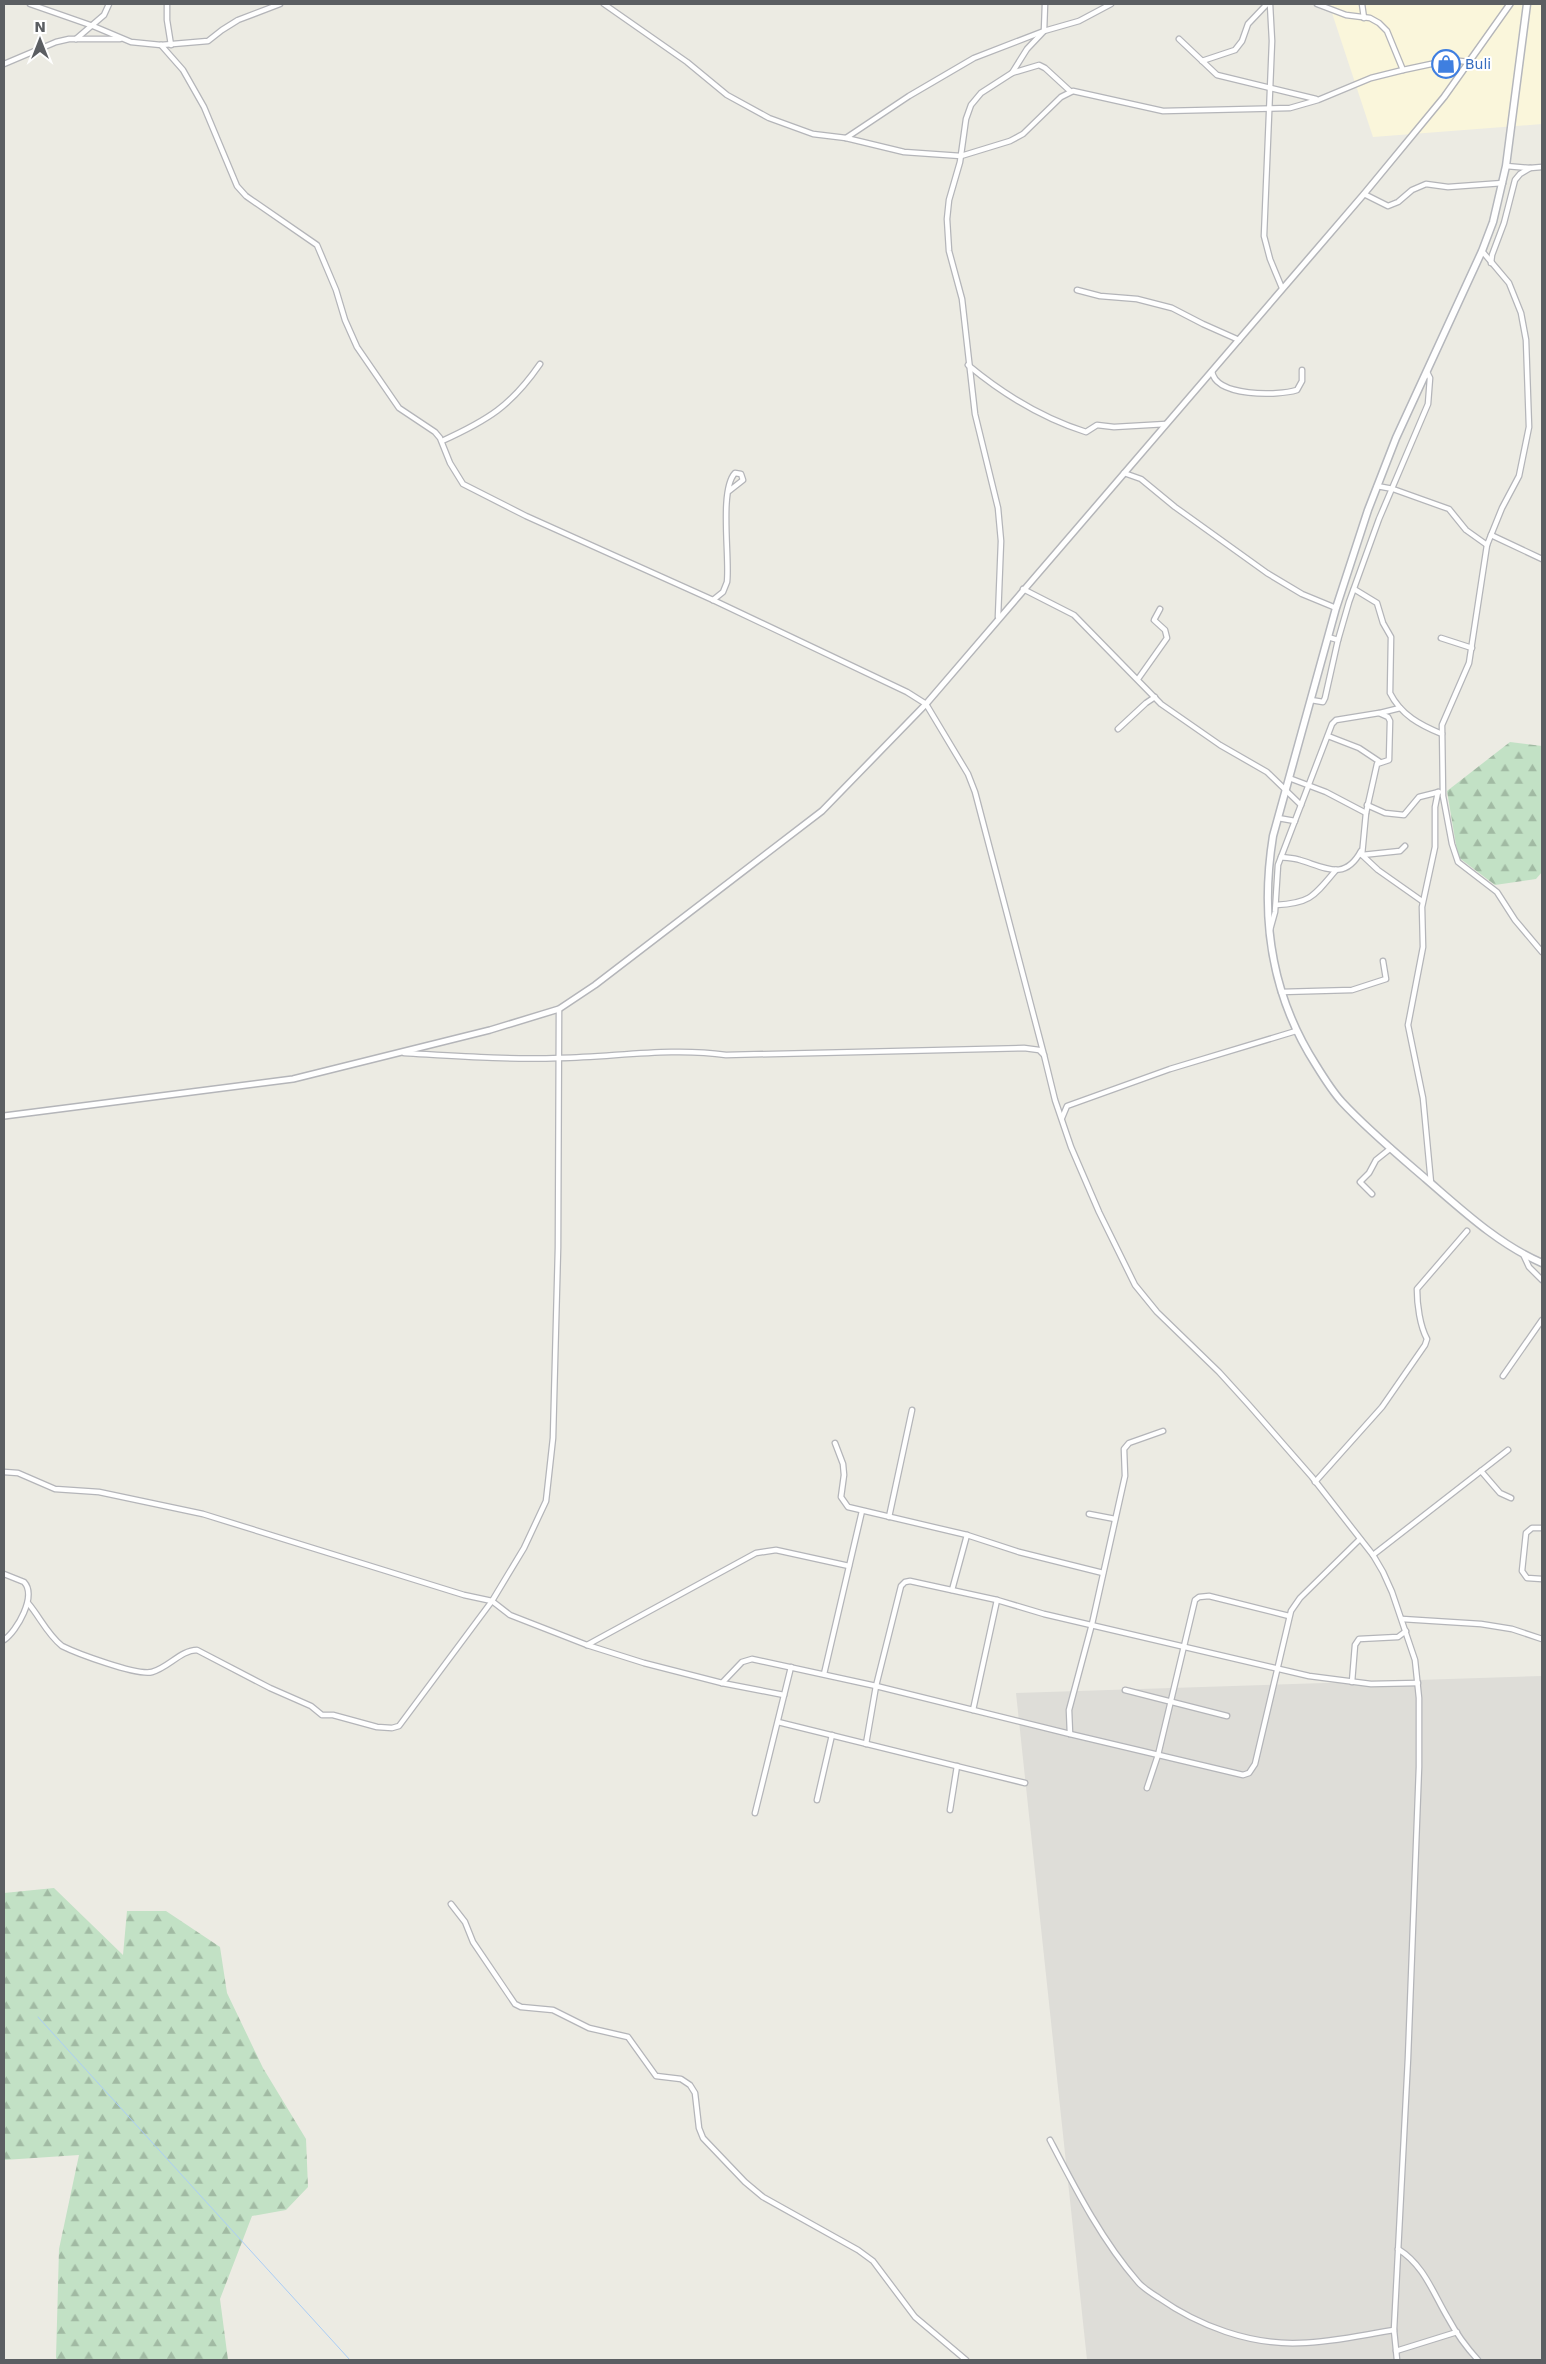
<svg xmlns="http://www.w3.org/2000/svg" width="1546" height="2364" font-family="'DejaVu Sans',sans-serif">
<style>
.commercial{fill:#faf6db}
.industrial{fill:#deddd8}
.forest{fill:url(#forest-firs)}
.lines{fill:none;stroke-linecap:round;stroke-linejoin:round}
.stream{stroke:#aacdf6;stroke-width:1}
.minor-casing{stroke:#b4b5b9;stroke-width:7}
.tertiary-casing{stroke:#b4b5b9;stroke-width:8}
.secondary-casing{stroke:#b5b7bc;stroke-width:9}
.minor{stroke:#fff;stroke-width:4.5}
.tertiary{stroke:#fff;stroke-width:5}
.secondary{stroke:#fff;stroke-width:6}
.labels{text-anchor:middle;stroke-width:4;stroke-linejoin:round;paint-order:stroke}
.shop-label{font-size:14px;fill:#366cbe;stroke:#fff;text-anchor:start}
</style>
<defs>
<pattern id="forest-firs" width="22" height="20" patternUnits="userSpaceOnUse" patternTransform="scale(1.25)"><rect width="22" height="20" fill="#c2e1c5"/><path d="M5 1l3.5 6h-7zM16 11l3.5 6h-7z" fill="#a1baa3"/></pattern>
</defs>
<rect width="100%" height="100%" fill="#ecebe3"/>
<!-- commercial -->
<polygon class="commercial" points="1329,4 1542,4 1542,124 1373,137"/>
<!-- industrial -->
<polygon class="industrial" points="1542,1676 1542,2360 1087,2360 1016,1693"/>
<!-- forest -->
<g class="forest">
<polygon points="1510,742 1542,746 1542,872 1536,879 1495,885 1458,857 1447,791"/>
<polygon points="54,1888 123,1955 127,1911 166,1911 220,1947 227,1993 263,2068 306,2139 308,2187 286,2210 252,2216 220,2299 228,2360 57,2360 56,2358 59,2249 79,2155 4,2160 4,1893"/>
</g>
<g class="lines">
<!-- stream -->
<polyline class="stream" points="38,2017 350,2360"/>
<defs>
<g id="minor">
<polyline points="30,4 93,26 131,42 161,45 208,41 222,30 238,20 280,4"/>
<polyline points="167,4 167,20 171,45"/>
<polyline points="604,4 687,62 727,95 769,118 813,134 846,138 904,152 961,156 1010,141 1023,134 1061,97 1073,91 1163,111 1290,108 1318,100 1371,78 1403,70 1450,60 1470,62"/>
<polyline points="1270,4 1272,41 1264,236 1270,259 1282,288"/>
<polyline points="1317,4 1346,15 1370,18 1379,23 1387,31 1403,70"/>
<polyline points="1362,4 1364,18"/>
<polyline points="76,39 104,15 109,4"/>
<polyline points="1179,39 1217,75 1316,99"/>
<polyline points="161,45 183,70 204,107 237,186 246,196 317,245 336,290 345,320 357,347 399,408 435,432 440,438 450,463 463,484 526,516 713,600 907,692 926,704 968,774 975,792 1044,1055"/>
<polyline points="1202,61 1235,50 1242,41 1248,24 1267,4"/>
<polyline points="4,64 56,42 69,39 120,39"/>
<polyline points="1012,73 1027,49 1044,31 1045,4"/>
<polyline points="846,138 909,96 974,58 1044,31 1079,21 1111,4"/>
<polyline points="1506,166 1530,168 1542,167"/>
<polyline points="1364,194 1388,206 1398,202 1412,190 1426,184 1448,187 1503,183"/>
<polyline points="1482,251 1509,283 1521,313 1526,340 1529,427 1519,476 1502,508 1487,545 1469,663 1442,725 1443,796 1452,844 1458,862 1497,892 1515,920 1542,952"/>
<polyline points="1491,263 1492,255 1504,223 1515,180 1520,174 1530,168"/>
<polyline points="1077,290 1100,296 1137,299 1172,308 1203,324 1239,340"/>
<path d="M968,365c36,30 74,53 118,67l11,-7 17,2 52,-3"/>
<path d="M1212,371c3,26 66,25 85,19l5,-9v-11"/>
<path d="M442,441c46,-21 69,-35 98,-77"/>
<polyline points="1124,473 1141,479 1175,507 1267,573 1302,594 1336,608"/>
<polyline points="1377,486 1393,489 1449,509 1466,530 1487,545"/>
<polyline points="1491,535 1542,559"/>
<polyline points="1023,589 1074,615 1161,704 1220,745 1267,772 1301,805"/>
<path d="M1354,589l23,14 6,20 8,14 -1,56c11,22 30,32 52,41"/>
<path d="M713,600l10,-8 4,-10c3,-24 -8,-92 8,-109l6,1 2,6 -14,11"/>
<polyline points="998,617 1001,541 998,508 975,414 962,299 949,251 947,219 949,200 960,162 966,119 971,105 981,93 1012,73 1039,65 1045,68 1070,91"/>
<polyline points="1441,638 1472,648"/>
<polyline points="1338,640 1349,602 1379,519 1428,404 1430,378 1427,372"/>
<polyline points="1138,679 1167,638 1165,630 1154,620 1160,609"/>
<polyline points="1311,700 1323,702 1325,698 1338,640 1328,637"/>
<polyline points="1380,713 1400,708"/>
<polyline points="1118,729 1146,703 1155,697"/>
<polyline points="1328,736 1359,748 1380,762"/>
<polyline points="1289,778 1326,792 1366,813"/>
<polyline points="1367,805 1385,813 1404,815 1419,797 1439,792"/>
<polyline points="1278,818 1295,821"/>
<polyline points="1362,855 1400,851 1405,846"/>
<path d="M1281,857c6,1 13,1 19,3 26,8 45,21 61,-9"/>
<path d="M1276,905c35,-2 38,-9 60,-35"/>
<polyline points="1270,930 1275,912 1278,865 1332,724 1336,720 1379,713 1388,717 1390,721 1389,760 1377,764 1366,813 1362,855 1378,870 1422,901"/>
<polyline points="1281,992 1352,990 1386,979 1383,961"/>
<path d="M404,1053c52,3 104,7 156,5 55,-1 112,-11 166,-3l298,-7 15,2 5,5 11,45 16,47 28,65 36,73 22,27 62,60 30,33 63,72 61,78 10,17 9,20 23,68 4,38v69l-11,291 -14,272 3,30"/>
<polyline points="1062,1118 1067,1106 1170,1069 1296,1031"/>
<polyline points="1431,1183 1423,1098 1408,1025 1423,947 1422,907 1435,847 1435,807 1438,792"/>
<polyline points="1372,1194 1360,1182 1369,1173 1376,1160 1391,1148"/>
<polyline points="1523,1254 1529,1267 1542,1280"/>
<polyline points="1503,1376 1542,1320"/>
<polyline points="835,1443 843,1464 844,1475 841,1497 848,1507 967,1535 1019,1552 1103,1573"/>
<polyline points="1481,1471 1500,1493 1511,1498"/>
<polyline points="4,1472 18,1473 55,1489 99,1492 203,1514 464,1595 492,1601 510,1615 587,1645 644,1663 722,1683 784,1695"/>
<path d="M1315,1482l67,-75 43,-62 2,-6c-7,-13 -10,-34 -10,-50l50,-58"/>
<polyline points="1089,1514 1115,1519"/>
<polyline points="889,1517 912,1410"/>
<polyline points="1542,1528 1532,1528 1526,1533 1522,1571 1527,1578 1542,1579"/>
<polyline points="1373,1555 1508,1450"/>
<path d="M4,1574l20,8c13,14 -7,49 -20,58"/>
<polyline points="952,1590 967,1535"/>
<path d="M28,1603c12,14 19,31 34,43 14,7 75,30 90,26 16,-4 29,-22 45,-22l73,38 41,18 11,9h11l44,12 15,1 7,-2 93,-125 32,-53 22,-47 7,-63 5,-190 1,-239"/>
<polyline points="1402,1619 1481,1624 1512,1629 1542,1639"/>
<polyline points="587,1645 756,1553 776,1550 849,1566"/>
<polyline points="824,1674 862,1511"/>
<polyline points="1352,1682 1355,1645 1359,1639 1398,1637 1406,1631"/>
<polyline points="722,1683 742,1662 752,1659 876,1686 1070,1734 1243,1775 1249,1773 1255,1764 1291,1611 1300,1598 1360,1539"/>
<polyline points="1125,1690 1227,1716"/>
<polyline points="973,1710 997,1600"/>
<polyline points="778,1722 1025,1783"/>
<polyline points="1070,1734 1069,1710 1092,1624 1125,1476 1124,1449 1129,1443 1163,1431"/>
<polyline points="866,1744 876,1686 901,1586 905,1582 910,1581 997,1600 1044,1614 1309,1676 1371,1684 1418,1683"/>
<polyline points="1147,1788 1158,1755 1195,1600 1199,1597 1209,1596 1289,1616"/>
<polyline points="817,1800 832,1735"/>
<polyline points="950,1810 957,1766"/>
<polyline points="755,1813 791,1667"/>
<polyline points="451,1904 465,1922 473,1942 515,2004 521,2007 553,2010 589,2028 628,2037 656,2076 681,2079 690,2085 695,2093 699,2128 703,2138 745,2182 763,2197 858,2250 873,2261 915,2317 966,2360"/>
<path d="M1050,2140c25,48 52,101 88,142 5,6 13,11 21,16 40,28 91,47 141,45 34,-1 62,-8 94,-13"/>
<path d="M1398,2249c26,16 35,44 50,69 8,15 19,30 30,42"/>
<polyline points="1396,2351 1457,2332"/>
</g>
<polyline id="tertiary" points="4,1116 293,1079 490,1030 559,1009 595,985 822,811 926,704 1364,194 1444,97 1510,4"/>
<path id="secondary" d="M1527,4l-21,162 -13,56 -11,29 -86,187 -28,72 -32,98 -63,228c-13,81 -2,159 43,229 8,13 16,26 26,37 26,28 55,52 84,77 36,31 72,65 116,84"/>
</defs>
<!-- minor casing -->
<use href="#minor" class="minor-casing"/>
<!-- tertiary casing -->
<use href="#tertiary" class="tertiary-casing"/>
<!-- secondary casing -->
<use href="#secondary" class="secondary-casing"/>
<!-- minor -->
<use href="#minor" class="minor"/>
<!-- tertiary -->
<use href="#tertiary" class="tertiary"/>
<!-- secondary -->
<use href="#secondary" class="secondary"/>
</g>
<!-- icons -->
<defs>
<symbol id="shop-ring" viewBox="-11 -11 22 22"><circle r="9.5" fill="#fff" stroke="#3f7fe0" stroke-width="1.5"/><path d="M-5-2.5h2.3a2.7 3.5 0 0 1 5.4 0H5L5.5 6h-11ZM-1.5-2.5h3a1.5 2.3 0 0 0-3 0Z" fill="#3f7fe0"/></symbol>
</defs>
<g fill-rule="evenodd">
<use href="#shop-ring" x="1430" y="48" width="32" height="32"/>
</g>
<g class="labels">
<!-- shop labels -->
<g class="shop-label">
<text x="1465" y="69">Buli</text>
</g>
</g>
<!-- border -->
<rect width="1546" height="2364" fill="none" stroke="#5b5e62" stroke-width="10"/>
<!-- north arrow -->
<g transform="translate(40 40)" stroke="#ffffff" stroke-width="4" paint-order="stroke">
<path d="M0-4L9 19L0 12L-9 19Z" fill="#5b5e62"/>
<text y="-8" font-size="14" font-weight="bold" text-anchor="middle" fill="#5b5e62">N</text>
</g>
</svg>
